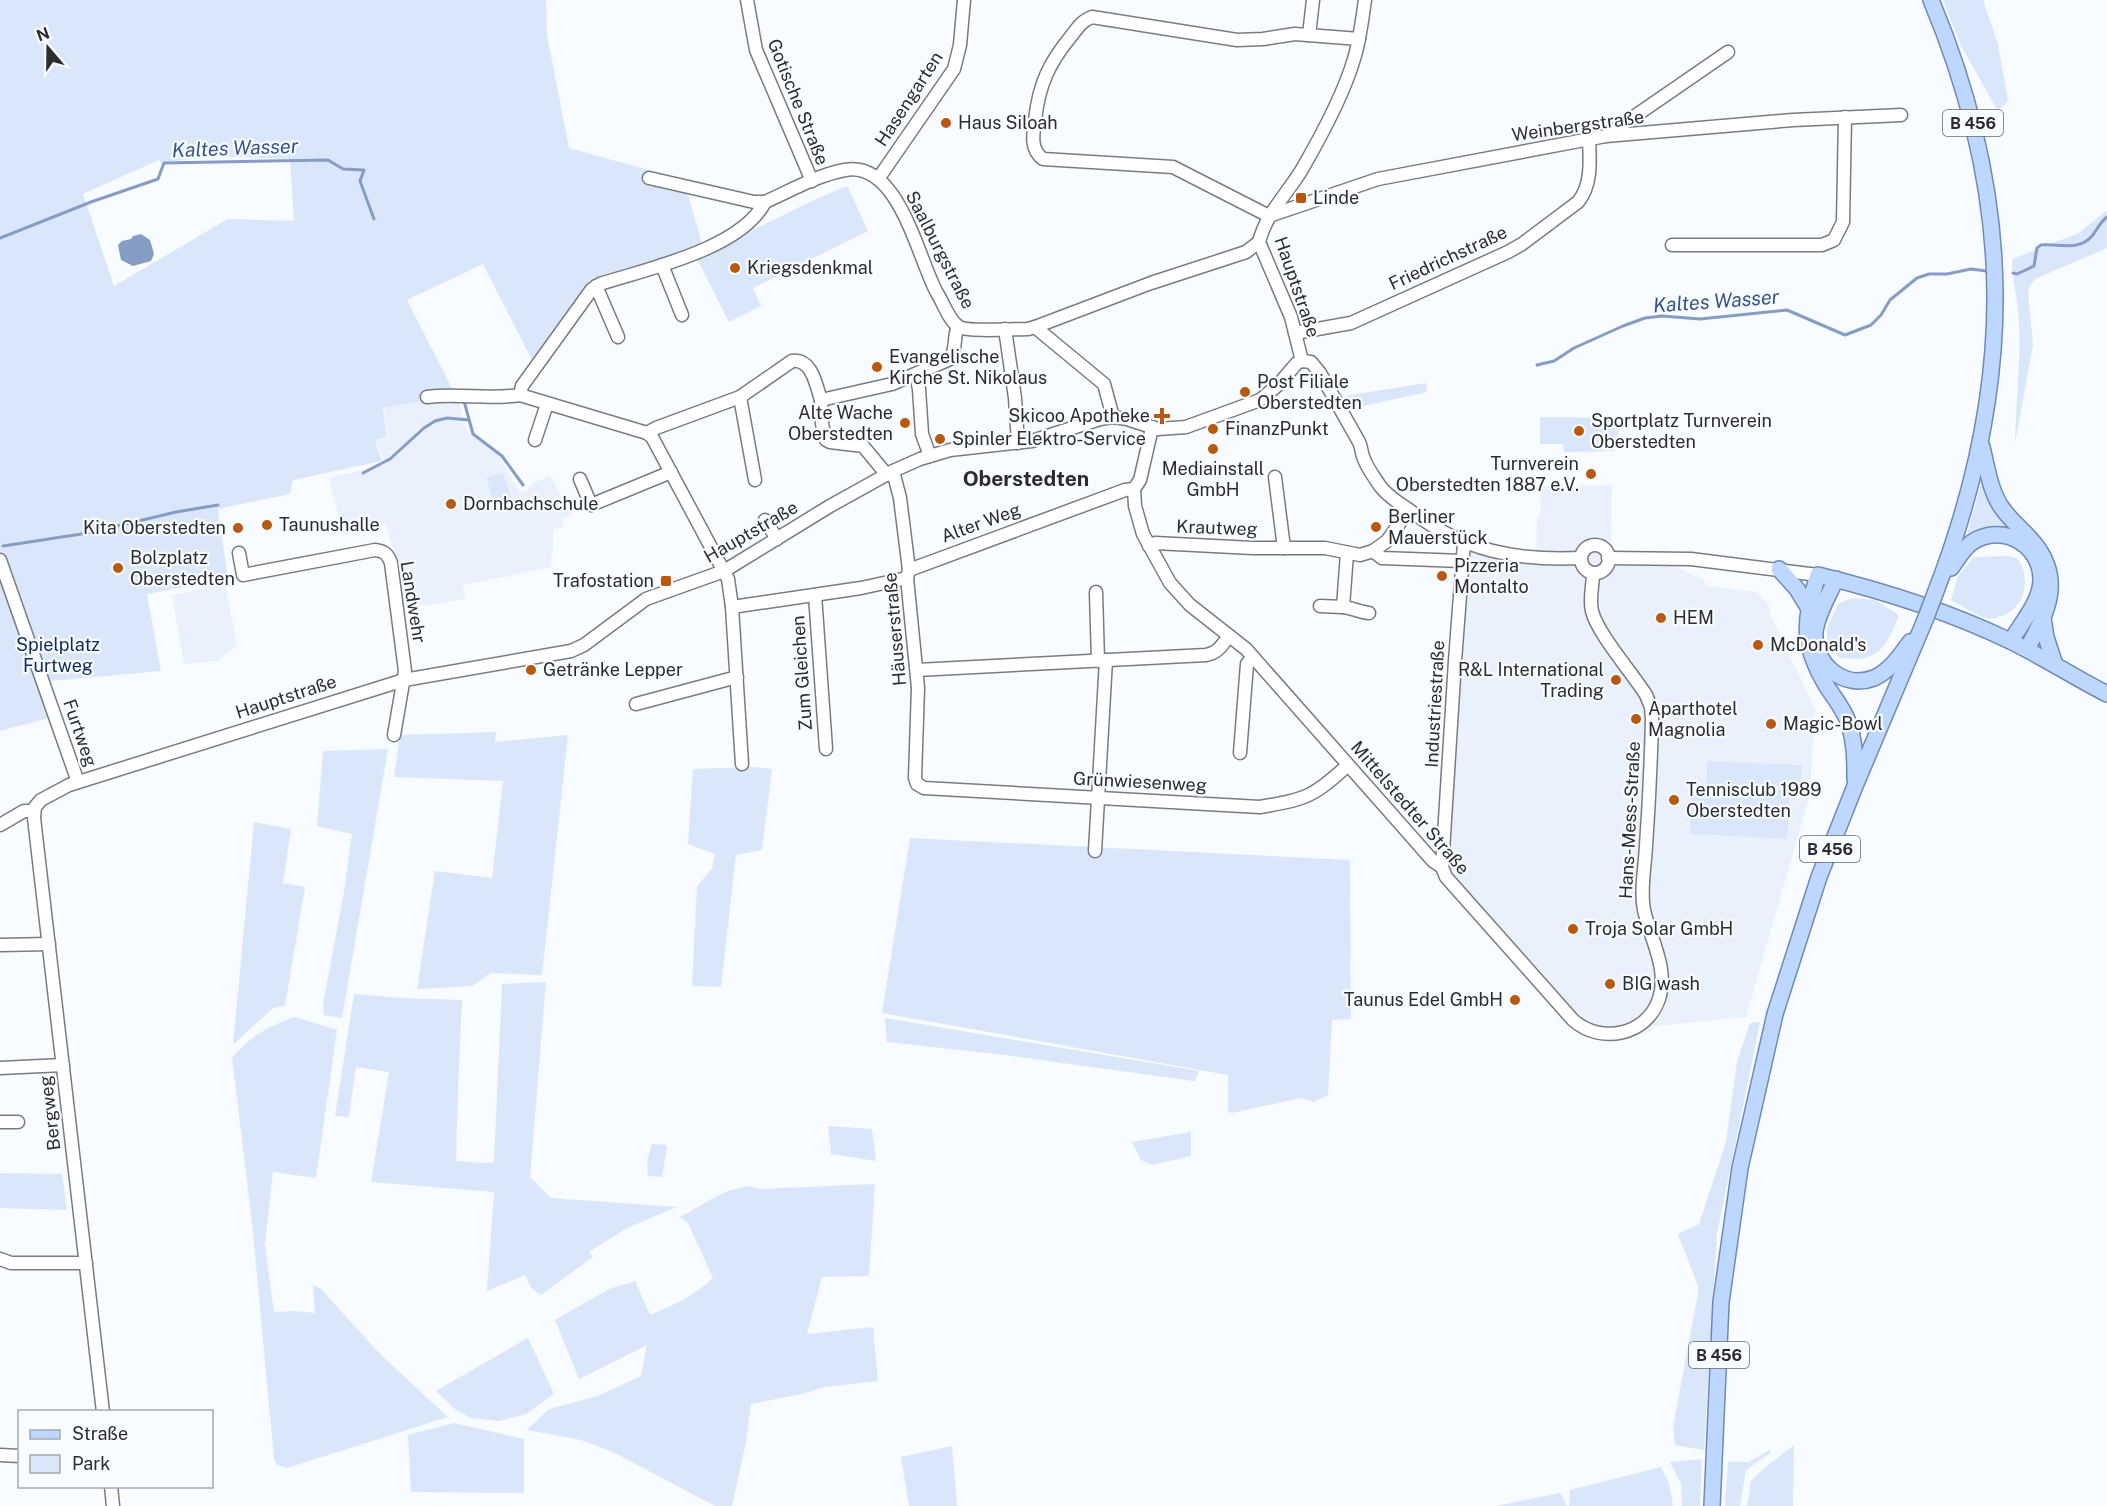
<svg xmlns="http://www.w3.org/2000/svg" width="2107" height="1506" font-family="'Public Sans',sans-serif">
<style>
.built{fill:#eaf1fc}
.green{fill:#dae7fb;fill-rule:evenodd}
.water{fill:#859dc4}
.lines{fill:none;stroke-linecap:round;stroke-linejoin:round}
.stream{stroke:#859dc4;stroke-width:3}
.minor-casing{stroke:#797c7f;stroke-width:15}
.major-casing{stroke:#6f8ab6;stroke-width:18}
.minor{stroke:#fff;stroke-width:12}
.major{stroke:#bed7ff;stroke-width:15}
.major-bridge-casing{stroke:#6f8ab6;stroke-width:18;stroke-linecap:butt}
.major-bridge{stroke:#bed7ff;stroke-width:15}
.poi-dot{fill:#b85911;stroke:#f8fbff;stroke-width:2}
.labels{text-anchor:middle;stroke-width:4.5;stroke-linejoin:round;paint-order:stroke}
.shield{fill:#f8fbff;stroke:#696a6d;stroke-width:1.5}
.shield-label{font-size:16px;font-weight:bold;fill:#2c2c2e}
.street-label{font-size:18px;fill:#2c2c2e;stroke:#f8fbff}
.poi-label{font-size:18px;fill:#2c2c2e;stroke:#f8fbff;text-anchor:start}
.park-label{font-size:18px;fill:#0e2a5b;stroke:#f8fbff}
.water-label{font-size:20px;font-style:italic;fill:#355589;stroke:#f8fbff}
.quarter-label{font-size:21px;font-weight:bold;fill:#2c2c2e;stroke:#f8fbff}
</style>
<rect width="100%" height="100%" fill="#f8fbff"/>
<!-- built -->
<g class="built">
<polygon points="428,400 458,400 467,431 498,455 520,492 527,490 531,484 550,476 573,516 562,518 563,528 554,529 551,567 463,585 465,599 403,609 396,559 385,523 343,535 329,478 387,464 385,459 383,459 376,440 388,438 384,408"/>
<polygon points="1612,485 1611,564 1674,566 1704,580 1706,586 1757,592 1768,604 1772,619 1815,709 1810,794 1746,1017 1655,1026 1650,1032 1611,1042 1590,1032 1446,877 1464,543 1536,558 1537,518 1540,514 1541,486"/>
<polygon points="225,584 237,645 218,661 184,664 172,595"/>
</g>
<!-- green -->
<g class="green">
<path d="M0,0h546l1,35 22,113 115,32 18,64 -7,16 -91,30 -9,7 -56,77 -56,-110 -76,36 51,100 -17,-2 -58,10 4,29 -12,3 7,21 -89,19 -3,14 -72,15 10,70 -81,15 14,77 -122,11 10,36 -49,13zM214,156l76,3 4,62 -66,-2 -114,67 -31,-92 76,-34 2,3z"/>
<polygon points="1943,0 1983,0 1998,44 2008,101 1998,111 1961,46"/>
<path d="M844,187h4l20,44 -115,57 8,18 -32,16 -33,-65c50,-22 97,-49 148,-70z"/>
<path d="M2107,210v38l-72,31 -7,11 5,55 -18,98c1,-44 7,-90 3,-134 -2,-17 -6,-32 -6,-50l67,-26z"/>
<polygon points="1426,383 1427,392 1350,409 1345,396"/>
<polygon points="1540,417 1619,418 1618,445 1614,445 1614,451 1564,452 1563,444 1540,444"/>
<path d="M1986,466l23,61c-20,1 -27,4 -44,15z"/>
<polygon points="503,473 513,503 495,509 486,478"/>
<path d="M2007,556l10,2c16,20 7,54 -19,59 -2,1 -7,2 -9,2 -11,-2 -28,-14 -38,-19l7,-24 16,-19z"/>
<path d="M1852,598l23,2 24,15c-7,17 -14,39 -35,43 -7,2 -16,0 -24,0 -21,-23 -13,-29 -2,-54z"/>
<polygon points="496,732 495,742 568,735 542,975 491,973 472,986 417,989 435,871 492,878 503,781 394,777 400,735"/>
<polygon points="388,749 342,1018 324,1015 323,1004 344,892 352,834 317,826 323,751"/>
<polygon points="1707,761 1802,765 1801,787 1706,784"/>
<polygon points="752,767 772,769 762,850 736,855 721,987 692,986 697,886 712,869 715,854 688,844 693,769"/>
<polygon points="1692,786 1790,790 1787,839 1690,834"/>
<polygon points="254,822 291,829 283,883 305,887 285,1006 273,1008 233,1045"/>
<polygon points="910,838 1350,860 1351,1019 1332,1020 1328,1095 1313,1102 1301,1098 1232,1113 1228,1112 1228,1075 882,1013"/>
<polygon points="546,982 530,1177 551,1198 677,1207 627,1228 589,1252 593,1257 541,1295 532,1289 525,1275 487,1291 494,1192 371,1182 389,1072 356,1067 349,1117 335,1116 354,994 401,998 462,1000 458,1090 456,1161 484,1163 494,1162 502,984"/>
<path d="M295,1017l42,13 -21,148 -43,-6 -8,73 9,67 21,-1 20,2 -2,-28 8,4 60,66 67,62 -161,51 -10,-3 -3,-6 -22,-237 -20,-164c15,-20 39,-33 63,-41z"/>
<polygon points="885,1018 1199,1071 1195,1081 1193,1081 1006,1055 887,1042"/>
<polygon points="1760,1022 1717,1234 1704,1450 1675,1445 1673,1427 1698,1293 1698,1286 1678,1234 1699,1224 1726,1142 1737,1062 1750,1023"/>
<polygon points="828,1126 872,1129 876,1161 831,1154"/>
<polygon points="1191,1132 1191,1156 1152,1165 1141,1160 1132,1142"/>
<polygon points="652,1144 667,1145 662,1177 648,1176 647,1161"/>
<polygon points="0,1173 62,1174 67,1210 0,1208"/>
<path d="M875,1184l-6,92 -47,1 -15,57 66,-7 5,54 -53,6 -23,7 -51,10 -5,38 -14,64h-17l-104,-55 -30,-11 -54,-10 22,-21 49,-13 43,-20 6,-31 -68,34 -24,-59 54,-31 26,-8 15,34c24,-10 44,-19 63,-37l-25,-55 -8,-6 45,-25 21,-6 14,3z"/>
<polygon points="528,1338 554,1394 526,1414 499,1421 471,1418 456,1410 436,1391"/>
<polygon points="454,1423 524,1439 524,1493 411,1492 408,1435"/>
<polygon points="1794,1445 1793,1506 1747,1506 1751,1481 1762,1470"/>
<polygon points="952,1446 957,1506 909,1506 901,1457"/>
<polygon points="1771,1449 1770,1453 1746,1470 1740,1506 1725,1506 1728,1462 1749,1462"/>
<polygon points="1702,1459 1700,1506 1682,1506 1681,1484 1670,1462"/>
<polygon points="1661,1467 1669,1483 1673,1506 1569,1506 1570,1490"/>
<polygon points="1560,1493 1567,1506 1496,1506"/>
</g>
<!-- water -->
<polygon class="water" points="141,234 150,240 154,254 151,261 133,266 121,260 118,245 122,241 131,239 133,236"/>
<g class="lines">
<!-- stream -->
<g class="stream">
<polyline points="0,238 91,202 158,179 164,163 328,160 343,169 364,170 360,181 374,219"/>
<path d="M2013,273l4,1 17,-8 3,-18 4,-3c18,-2 37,7 51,-9 6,-7 7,-13 15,-19"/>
<polyline points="1537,365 1554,361 1574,348 1623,326 1645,318 1662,316 1700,319 1787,310 1845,335 1871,325 1881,315 1890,300 1917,278 1929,274 1947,274 1971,269 1986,271"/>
<polyline points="464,401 473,434 502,456 523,485"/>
<polyline points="363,473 390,459 424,428 435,421 447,418 469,420"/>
<polyline points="3,546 88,533 176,512 218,505"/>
</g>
<defs>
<g id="minor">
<polyline points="747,0 756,50 812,181"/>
<polyline points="1309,35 1313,0"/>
<polyline points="1606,136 1728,52"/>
<path d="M649,178l105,24h11c25,-11 52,-27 80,-32 54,-10 73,89 92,123 6,9 12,28 22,34 10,5 55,2 69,2l7,-2 116,-44 95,-31 13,-10"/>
<polyline points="878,179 954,69 960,45 964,0"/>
<path d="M1269,216l-96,-49 -130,-8c-13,-10 -10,-24 -8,-39 4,-36 14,-57 37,-85 6,-8 11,-15 20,-18l145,23 26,-1 32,-5 64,5"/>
<polyline points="1269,216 1378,179 1606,136 1793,120 1901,115"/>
<polyline points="1672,245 1822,245 1834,240 1843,222 1845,117"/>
<polyline points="662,265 682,315"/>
<polyline points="596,286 618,337"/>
<polyline points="1035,327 1104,384 1113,417"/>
<polyline points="1005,329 1015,398 1018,443"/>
<path d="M1295,333l56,-10 157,-71 14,-8 56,-42c14,-17 12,-41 11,-62"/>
<path d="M1302,361l-11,-44 -32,-75c7,-28 27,-47 42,-71 18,-31 43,-78 53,-112 6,-19 8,-39 11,-59"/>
<path d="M1302,361l9,1 9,11 39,69c3,6 2,11 5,17 3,9 11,19 16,27 9,12 21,18 32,26 52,39 105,49 169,46"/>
<polyline points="916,375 919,389 922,434 930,456"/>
<polyline points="520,395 647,433"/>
<path d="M427,397c31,-4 62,3 93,-2l2,-9 70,-97 8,-5c47,-15 141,-35 165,-82"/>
<polyline points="740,397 755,480"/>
<polyline points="821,400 822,424 826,440 830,442 863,446 887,475"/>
<path d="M1152,428l-12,52 -6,9 1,17 8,28 27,49 20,22 56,44 187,212 9,6 4,10 127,143c28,25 74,15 86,-21 10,-31 -9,-60 -15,-89 -4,-20 1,-43 2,-64 3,-42 5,-85 6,-127l-1,-12 -5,-12c-13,-21 -49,-62 -54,-84 -3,-12 1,-26 1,-38"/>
<polyline points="535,440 547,404"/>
<path d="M893,471l7,27 9,72 -2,8 11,110 -3,90 2,6 7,4 336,19c47,-8 53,-10 88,-42"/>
<polyline points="1275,477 1284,548"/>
<polyline points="580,479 591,505 671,472"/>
<polyline points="765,520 777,539"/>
<circle cx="1595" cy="559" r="14"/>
<polyline points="1149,546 1155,543 1253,548 1325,548 1360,555 1373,551 1382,558 1462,561"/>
<polyline points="1373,551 1387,541 1409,510"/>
<path d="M239,553l4,22 132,-25c9,1 13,4 16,13l14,108 -11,64"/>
<polyline points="1608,558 1691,559 1818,575"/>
<polyline points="0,560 78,782"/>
<polyline points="909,570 1125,490 1134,489"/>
<polyline points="1096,592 1098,661"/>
<polyline points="815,595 826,749"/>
<polyline points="1320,606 1343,607 1347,553"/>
<polyline points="732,607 861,588 907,578"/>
<path d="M1343,607c10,1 16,5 26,6"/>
<path d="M917,670l289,-15c12,-2 16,-10 23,-19"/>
<polyline points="636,704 737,677"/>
<polyline points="1240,753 1247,664 1253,657"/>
<path d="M742,764l-10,-157 -4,-28 -76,-142 -5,-4 9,-5 84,-31 52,-36c20,-3 24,24 29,39l71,-16 58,-25c7,-10 3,-21 8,-33"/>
<polyline points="0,825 24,811 34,811"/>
<polyline points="1095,851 1106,660"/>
<polyline points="1442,867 1455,661 1464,543"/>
<polyline points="0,945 49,944"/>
<polyline points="0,1068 63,1065"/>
<polyline points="0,1122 18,1122"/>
<polyline points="0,1259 11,1263 86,1263"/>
<polyline points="103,1412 34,818 35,807 41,800 69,785 404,680 571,651 584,645 646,599 724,571 830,506 893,471 920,459 950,450 1032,441 1100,419 1113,417 1127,419 1158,429 1186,427 1260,400 1278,385 1297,363 1302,361"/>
<polyline points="0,1455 20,1456"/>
<polyline points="111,1486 113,1506"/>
</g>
<g id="major">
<path d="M1931,0c85,203 84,386 5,591"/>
<path d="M1982,447c5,20 8,44 20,61 9,13 22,23 32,35 30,37 13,70 -7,106"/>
<path d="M1951,568c6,-8 12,-19 20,-25 33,-23 77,6 69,45 -4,19 -20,37 -29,53"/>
<polyline points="1779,569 1797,589 1808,607"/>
<path d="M1836,579c-7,16 -19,35 -21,53 -2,31 28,58 59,46 16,-7 26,-22 36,-36"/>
<polyline points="2043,618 2046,637 2055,665"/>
<path d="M1855,779c0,-19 0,-36 -6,-55 -5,-15 -15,-26 -23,-39 -25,-42 -22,-65 -8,-110 66,16 130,36 192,66 33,16 64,36 97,53"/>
<polyline points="1712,1506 1721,1302 1740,1168 1775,1014 1819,877 1855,786 1925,620"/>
</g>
</defs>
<!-- minor casing -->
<use href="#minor" class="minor-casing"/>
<!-- major casing -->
<use href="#major" class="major-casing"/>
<!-- minor -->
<use href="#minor" class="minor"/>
<!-- major -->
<use href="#major" class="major"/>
<defs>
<polyline id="major-bridge" points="1925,620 1936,591"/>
</defs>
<!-- major-bridge casing -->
<use href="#major-bridge" class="major-bridge-casing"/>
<!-- major-bridge -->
<use href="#major-bridge" class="major-bridge"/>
</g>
<!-- markers -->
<g class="poi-dot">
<circle cx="946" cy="123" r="6"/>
<rect x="1295" y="192" width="12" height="12" rx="3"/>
<circle cx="735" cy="268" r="6"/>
<circle cx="877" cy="367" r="6"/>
<circle cx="1245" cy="392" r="6"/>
<path d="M1159 407h6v6h6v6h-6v6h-6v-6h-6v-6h6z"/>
<circle cx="905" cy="423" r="6"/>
<circle cx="1213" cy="429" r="6"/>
<circle cx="1579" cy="431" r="6"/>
<circle cx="940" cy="439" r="6"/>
<circle cx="1213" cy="449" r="6"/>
<circle cx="1591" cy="474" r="6"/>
<circle cx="451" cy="504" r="6"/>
<circle cx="267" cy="525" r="6"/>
<circle cx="1376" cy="527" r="6"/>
<circle cx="238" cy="528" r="6"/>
<circle cx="118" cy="568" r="6"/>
<circle cx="1442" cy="576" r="6"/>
<rect x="660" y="575" width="12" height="12" rx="3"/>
<circle cx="1661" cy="618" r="6"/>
<circle cx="1758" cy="645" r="6"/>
<circle cx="531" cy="670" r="6"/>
<circle cx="1616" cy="680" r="6"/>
<circle cx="1636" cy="719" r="6"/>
<circle cx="1771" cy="724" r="6"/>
<circle cx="1674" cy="800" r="6"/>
<circle cx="1573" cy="929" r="6"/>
<circle cx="1610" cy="984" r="6"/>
<circle cx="1515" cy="1000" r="6"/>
</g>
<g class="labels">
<!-- shield labels -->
<g class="shield">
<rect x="1943" y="110" width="60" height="26" rx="4.5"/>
<rect x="1800" y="836" width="60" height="26" rx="4.5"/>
<rect x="1689" y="1342" width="60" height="26" rx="4.5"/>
</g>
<g class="shield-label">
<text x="1973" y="129">B 456</text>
<text x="1830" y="855">B 456</text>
<text x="1719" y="1361">B 456</text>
</g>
<!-- street labels -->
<g class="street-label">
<text transform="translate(909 99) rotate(-57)" y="6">Hasengarten</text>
<text transform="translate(798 102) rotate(68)" y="6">Gotische Straße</text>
<text transform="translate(1578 126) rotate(-8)" y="6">Weinbergstraße</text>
<text transform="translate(940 250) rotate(63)" y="6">Saalburgstraße</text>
<text transform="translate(1448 258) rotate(-25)" y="6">Friedrichstraße</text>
<text transform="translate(1297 287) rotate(71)" y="6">Hauptstraße</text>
<text transform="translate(981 523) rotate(-20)" y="6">Alter Weg</text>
<text transform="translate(1217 528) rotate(2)" y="6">Krautweg</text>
<text transform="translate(751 532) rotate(-30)" y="6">Hauptstraße</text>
<text transform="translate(413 602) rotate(81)" y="6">Landwehr</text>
<text transform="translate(895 629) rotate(-95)" y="6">Häuserstraße</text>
<text transform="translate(802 673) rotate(-94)" y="6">Zum Gleichen</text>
<text transform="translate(286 697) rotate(-18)" y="6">Hauptstraße</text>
<text transform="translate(1435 704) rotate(-87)" y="6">Industriestraße</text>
<text transform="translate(80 733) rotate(71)" y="6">Furtweg</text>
<text transform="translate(1140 782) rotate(3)" y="6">Grünwiesenweg</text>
<text transform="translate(1410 808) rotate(49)" y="6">Mittelstedter Straße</text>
<text transform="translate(1630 820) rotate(-87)" y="6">Hans-Mess-Straße</text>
<text transform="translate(50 1113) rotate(-97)" y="6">Bergweg</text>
</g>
<!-- poi labels -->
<g class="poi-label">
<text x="958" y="129">Haus Siloah</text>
<text x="1313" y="204">Linde</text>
<text x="747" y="274">Kriegsdenkmal</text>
<text x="889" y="363">Evangelische<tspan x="889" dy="21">Kirche St. Nikolaus</tspan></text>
<text x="1257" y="388">Post Filiale<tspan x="1257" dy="21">Oberstedten</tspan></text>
<text x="893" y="419" text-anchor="end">Alte Wache<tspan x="893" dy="21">Oberstedten</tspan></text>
<text x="1150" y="422" text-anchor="end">Skicoo Apotheke</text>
<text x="1591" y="427">Sportplatz Turnverein<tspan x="1591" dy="21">Oberstedten</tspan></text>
<text x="1225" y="435">FinanzPunkt</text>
<text x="952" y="445">Spinler Elektro-Service</text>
<text x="1579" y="470" text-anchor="end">Turnverein<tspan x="1579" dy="21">Oberstedten 1887 e.V.</tspan></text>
<text x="1213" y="475" text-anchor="middle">Mediainstall<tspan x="1213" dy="21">GmbH</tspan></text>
<text x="463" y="510">Dornbachschule</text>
<text x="1388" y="523">Berliner<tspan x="1388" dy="21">Mauerstück</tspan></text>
<text x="279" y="531">Taunushalle</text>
<text x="226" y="534" text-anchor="end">Kita Oberstedten</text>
<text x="130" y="564">Bolzplatz<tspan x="130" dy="21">Oberstedten</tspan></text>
<text x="1454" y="572">Pizzeria<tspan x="1454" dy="21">Montalto</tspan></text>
<text x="654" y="587" text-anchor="end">Trafostation</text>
<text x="1673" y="624">HEM</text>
<text x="1770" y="651">McDonald's</text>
<text x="543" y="676">Getränke Lepper</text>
<text x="1604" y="676" text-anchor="end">R&amp;L International<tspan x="1604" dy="21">Trading</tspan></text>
<text x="1648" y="715">Aparthotel<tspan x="1648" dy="21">Magnolia</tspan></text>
<text x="1783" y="730">Magic-Bowl</text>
<text x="1686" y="796">Tennisclub 1989<tspan x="1686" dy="21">Oberstedten</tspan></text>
<text x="1585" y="935">Troja Solar GmbH</text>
<text x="1622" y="990">BIG wash</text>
<text x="1503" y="1006" text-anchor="end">Taunus Edel GmbH</text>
</g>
<!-- park labels -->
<g class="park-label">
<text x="58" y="651">Spielplatz<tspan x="58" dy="21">Furtweg</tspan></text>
</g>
<!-- water labels -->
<g class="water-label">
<text transform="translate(235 148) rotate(-2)" y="7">Kaltes Wasser</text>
<text transform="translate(1716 301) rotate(-4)" y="7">Kaltes Wasser</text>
</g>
<!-- quarter labels -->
<g class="quarter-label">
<text x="1026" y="486">Oberstedten</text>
</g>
</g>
<!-- legend -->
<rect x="18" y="1410" width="195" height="78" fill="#f8fbff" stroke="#a6a8ab" stroke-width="1.5"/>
<rect x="30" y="1430" width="30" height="9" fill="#bed7ff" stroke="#a6a8ab" stroke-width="1.5"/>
<text x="72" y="1440" font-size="18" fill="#2c2c2e">Straße</text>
<rect x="30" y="1455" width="30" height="18" fill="#dae7fb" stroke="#a6a8ab" stroke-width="1.5"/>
<text x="72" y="1470" font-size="18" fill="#2c2c2e">Park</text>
<!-- north arrow -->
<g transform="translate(48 48) rotate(340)" stroke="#f8fbff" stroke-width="4.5" paint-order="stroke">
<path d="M0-4.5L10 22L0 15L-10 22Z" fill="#2c2c2e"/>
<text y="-9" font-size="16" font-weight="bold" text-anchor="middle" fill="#2c2c2e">N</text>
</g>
</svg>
